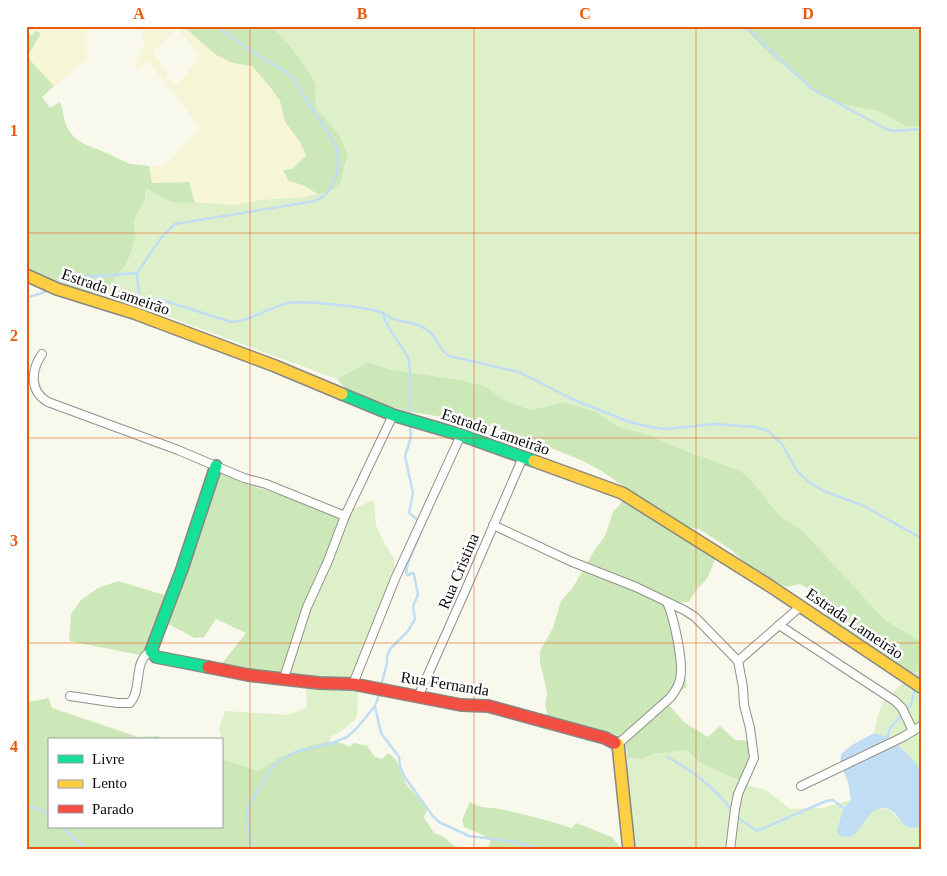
<svg xmlns="http://www.w3.org/2000/svg" width="947" height="876" font-family="'Times New Roman',serif">
<style>
.farmland{fill:#f6f6d7}
.green{fill:#def0ca}
.forest{fill:#cde8b8}
.water{fill:#c0ddf4}
.lines{fill:none;stroke-linecap:round;stroke-linejoin:round}
.stream{stroke:#c0ddf4;stroke-width:2.5}
.street-casing{stroke:#91918b;stroke-width:10}
.fast-casing{stroke:#888782;stroke-width:14}
.slow-casing{stroke:#888782;stroke-width:14}
.jam-casing{stroke:#888782;stroke-width:14}
.street{stroke:#fefefc;stroke-width:8}
.fast{stroke:#16e098;stroke-width:11}
.slow{stroke:#ffcf43;stroke-width:11}
.jam{stroke:#f24e42;stroke-width:11}
.grid{fill:none;stroke:#e8590c;stroke-width:1;stroke-opacity:0.55}
.labels{text-anchor:middle;stroke-width:5;stroke-linejoin:round;paint-order:stroke}
.street-label{font-size:16px;fill:#090909;stroke:#fff}
.neatline{fill:none;stroke:#e8590c;stroke-width:2}
.grid-label{font-size:16px;text-anchor:middle;font-weight:bold;fill:#e8590c}
</style>
<rect width="100%" height="100%" fill="#f9f8ec"/>
<!-- farmland -->
<g class="farmland">
<polygon points="38,26 93,26 86,33 84,40 88,58 54,86 27,57 40,33 35,31"/>
<polygon points="133,26 183,26 188,31 233,63 252,66 271,88 280,101 285,122 300,142 306,157 292,169 302,185 318,194 303,197 261,200 233,205 195,203 189,182 152,183 149,166 160,166 163,168 200,128 165,82 170,79 176,85 200,59 195,50 177,28 152,52 169,75 164,81 147,61 136,71 134,69 144,47 142,32"/>
</g>
<!-- green -->
<g class="green">
<polygon points="272,26 742,26 774,59 846,105 878,111 906,126 921,126 921,642 884,619 802,530 780,516 753,482 741,471 676,447 649,435 617,426 597,412 563,402 531,410 504,400 485,386 460,380 389,369 369,362 337,379 131,303 91,293 108,287 130,255 135,239 134,220 143,205 145,188 171,202 178,201 233,205 261,200 303,197 331,191 341,183 348,154 340,136 315,108 315,83 309,72 291,47"/>
<path d="M374,500l2,25 6,14 12,20v15l-45,111 9,4 -1,29 -14,12 -12,7 -1,5c-18,0 -36,8 -52,16 -7,4 -13,9 -20,13l-36,-13 -1,-18 -2,-12 6,-17 64,4 18,-8 -1,-20 -27,-4 68,-172z"/>
<polygon points="917,671 921,675 921,772 917,764 885,736 874,733 877,717 884,700"/>
<path d="M676,750h11l12,12 31,14 15,9 21,5 24,19 32,-1 29,-8 -8,9 -2,10 10,17 12,-12 10,-13 7,-3 10,2 16,16 10,2 5,-2v24h-299c5,-31 0,-61 5,-92l15,1 11,-5z"/>
</g>
<!-- forest -->
<g class="forest">
<polygon points="183,26 272,26 291,47 309,72 315,83 316,108 340,136 348,155 345,164 341,183 331,191 318,194 302,185 289,181 283,170 292,169 306,156 300,142 285,122 280,101 271,88 252,66 233,63 216,55"/>
<polygon points="742,26 921,26 921,126 906,126 878,111 846,105 818,94 789,69 774,59"/>
<path d="M26,31l6,5 3,-5 6,2 -14,24 27,29 -12,11 8,11 10,-6c4,8 3,17 7,25 8,17 27,20 42,27 7,3 13,7 21,10 6,1 13,1 19,2l3,17 37,-1 6,21 -24,-1 -26,-14v12l-11,20 1,19 -5,16 -4,9 -18,23 -17,6 -33,-5 -19,-10 -13,-9z"/>
<polygon points="368,362 389,369 460,380 485,386 504,400 531,410 563,402 597,412 617,426 649,435 676,447 741,471 753,482 780,516 802,530 884,619 921,642 921,675 917,671 909,677 863,639 854,637 838,628 827,616 821,603 815,600 811,590 800,584 786,587 748,566 733,551 699,529 681,526 600,470 581,460 523,437 487,425 461,422 431,415 410,412 352,395 337,379"/>
<polygon points="222,464 236,473 240,482 341,514 347,511 279,683 216,671 246,633 216,619 204,637 195,638 162,621 145,656 69,641 71,614 81,600 98,588 118,581 171,597"/>
<path d="M626,498l90,59 -9,22 -11,11 -7,12 -18,1 16,83 -20,17 18,20 23,14 12,-11 15,14 19,1v19l-14,21 -41,-19 -12,-12 -34,4 -11,5 -15,-1c1,-10 -3,-19 -12,-24l-67,-16 -3,-13 2,-12 -7,-31v-11l13,-23 8,-27 11,-12 22,-38 11,-15 8,-24z"/>
<path d="M48,697l4,11 86,29 19,-1 10,4h-118v87h172v-69l37,13c7,-4 13,-9 20,-13 17,-8 54,-25 71,-11l5,-4 13,3 8,11 7,2 5,-5h3l6,6 11,25 20,23 -3,10 10,15c14,4 15,11 25,15 8,3 20,0 29,-1l3,-6 -10,-7 -17,-7 -2,-7 8,-18c11,7 19,5 30,7 24,5 48,11 72,19l4,-5 36,14 10,13h-596v-148l19,-3z"/>
</g>
<!-- water -->
<g class="water">
<polygon points="874,733 885,736 893,740 840,765 841,754 852,745"/>
<path d="M895,742l22,22 4,8v54c-21,9 -20,-16 -36,-18 -18,-2 -23,27 -37,29 -3,0 -5,-1 -8,-1l-3,-5 6,-22 8,-9 -3,-18 -6,-14z"/>
</g>
<g class="lines">
<!-- stream -->
<g class="stream">
<path d="M216,26l43,30 26,15 9,9 43,68c3,21 -1,44 -22,53l-140,23 -14,14 -24,35 3,33 19,-7 72,23c20,-1 38,-15 58,-19 15,-3 77,4 91,9 5,1 9,5 14,7 13,4 25,4 36,13 7,7 10,18 19,24l70,16 53,27 55,22 23,6 16,2 49,-5 40,3 13,4 14,13 15,27 13,12 14,8 40,15 57,32"/>
<polyline points="740,26 750,31 812,89 886,129 894,131 921,129"/>
<polyline points="54,284 62,279 137,273"/>
<polyline points="26,298 45,292 48,290"/>
<path d="M383,313c3,17 18,29 25,45 4,11 2,45 2,59"/>
<polyline points="917,680 921,673"/>
<polyline points="381,686 387,663 387,657 390,649 408,631 415,619 413,606 418,595 414,575 413,573 408,575 406,572 408,563 424,525 409,513 413,493 405,456 411,437 410,425"/>
<polyline points="375,707 381,733 399,757 400,766 404,776 432,815 439,822 469,836 515,842 545,850"/>
<polyline points="887,740 890,728 911,705 915,688"/>
<path d="M667,757c24,12 49,32 65,54"/>
<polyline points="26,805 39,809 49,815"/>
<polyline points="737,817 757,831 826,801 833,800 846,810"/>
<polyline points="62,827 88,850"/>
<polyline points="251,850 247,816 249,805 273,766 284,758 296,752 332,743 347,737 357,728 375,706 380,692"/>
</g>
<defs>
<g id="street">
<path d="M42,354c-11,16 -13,37 6,48l130,48 66,28 22,6 79,32"/>
<polyline points="493,525 570,561 636,587 684,610 695,617 738,661 801,606"/>
<polyline points="779,625 895,701 902,708 913,731"/>
<polyline points="284,678 307,607 328,561 345,516 393,415"/>
<polyline points="353,684 395,579 461,435"/>
<path d="M70,696l47,7h13c13,-15 2,-41 21,-52"/>
<polyline points="418,697 466,589 523,457"/>
<path d="M618,744l53,-47c4,-6 8,-11 9,-18 4,-16 -6,-61 -13,-77"/>
<polyline points="801,786 903,737 921,726"/>
<polyline points="730,850 735,809 738,794 754,758 750,728 744,705 743,687 738,661"/>
</g>
<g id="fast">
<polyline points="342,394 393,415 461,435 534,461"/>
<polyline points="208,667 156,657 151,651 182,569 216,466"/>
</g>
<g id="slow">
<polyline points="26,275 57,289 134,313 275,366 342,394"/>
<polyline points="534,461 622,493 770,586 921,687"/>
<polyline points="615,743 618,744 629,850"/>
</g>
<polyline id="jam" points="208,667 248,675 319,683 353,684 461,705 488,706 605,738 615,743"/>
</defs>
<!-- street casing -->
<use href="#street" class="street-casing"/>
<!-- fast casing -->
<use href="#fast" class="fast-casing"/>
<!-- slow casing -->
<use href="#slow" class="slow-casing"/>
<!-- jam casing -->
<use href="#jam" class="jam-casing"/>
<!-- street -->
<use href="#street" class="street"/>
<!-- fast -->
<use href="#fast" class="fast"/>
<!-- slow -->
<use href="#slow" class="slow"/>
<!-- jam -->
<use href="#jam" class="jam"/>
</g>
<!-- grid -->
<path class="grid" d="M250,26v824M474,26v824M696,26v824M26,233h895M26,438h895M26,643h895"/>
<g class="labels">
<!-- street labels -->
<g class="street-label">
<text transform="translate(116 291) rotate(19)" y="6">Estrada Lameirão</text>
<text transform="translate(496 431) rotate(19)" y="6">Estrada Lameirão</text>
<text transform="translate(458 571) rotate(-67)" y="6">Rua Cristina</text>
<text transform="translate(855 623) rotate(34)" y="6">Estrada Lameirão</text>
<text transform="translate(445 683) rotate(9)" y="6">Rua Fernanda</text>
</g>
</g>
<!-- border -->
<rect width="947" height="876" fill="none" stroke="#ffffff" stroke-width="55"/>
<!-- legend -->
<rect x="48" y="738" width="175" height="90" fill="#ffffff" stroke="#9d9d9d"/>
<rect x="58" y="755" width="25" height="8" fill="#16e098" stroke="#9d9d9d"/>
<text x="92" y="764" font-size="15" fill="#090909">Livre</text>
<rect x="58" y="780" width="25" height="8" fill="#ffcf43" stroke="#9d9d9d"/>
<text x="92" y="788" font-size="15" fill="#090909">Lento</text>
<rect x="58" y="805" width="25" height="8" fill="#f24e42" stroke="#9d9d9d"/>
<text x="92" y="814" font-size="15" fill="#090909">Parado</text>
<rect x="28" y="28" width="892" height="820" class="neatline"/>
<g class="grid-label">
<text x="139" y="19">A</text>
<text x="362" y="19">B</text>
<text x="585" y="19">C</text>
<text x="808" y="19">D</text>
<text x="14" y="136">1</text>
<text x="14" y="341">2</text>
<text x="14" y="546">3</text>
<text x="14" y="752">4</text>
</g>
</svg>
